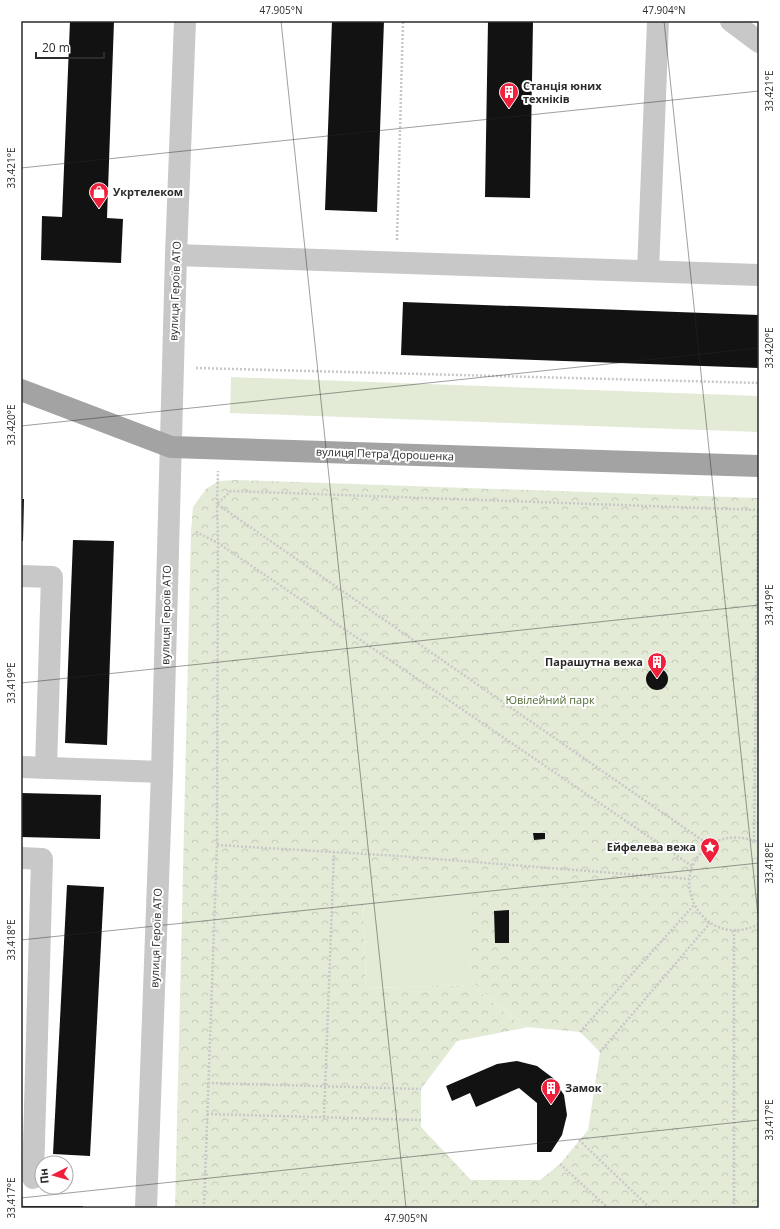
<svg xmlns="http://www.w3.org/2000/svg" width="780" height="1229" font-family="'Open Sans',sans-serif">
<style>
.grass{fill:#e3ebd7}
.park{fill:url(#park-crowns);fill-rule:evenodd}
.building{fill:#121212}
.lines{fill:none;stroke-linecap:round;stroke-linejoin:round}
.path{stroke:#c8c8c8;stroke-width:2.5;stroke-dasharray:2 2;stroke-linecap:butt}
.minor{stroke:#c8c8c8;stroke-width:22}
.major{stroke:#a3a3a3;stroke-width:22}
.ticks{fill:none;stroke:#2b2b2b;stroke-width:1;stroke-opacity:0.45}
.labels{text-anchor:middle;stroke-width:4;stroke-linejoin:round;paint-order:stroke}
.poi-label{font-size:11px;font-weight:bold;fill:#2b2b2b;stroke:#fff;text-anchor:start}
.street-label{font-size:11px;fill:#2b2b2b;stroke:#fff}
.park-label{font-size:11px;fill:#526937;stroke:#fff}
.neatline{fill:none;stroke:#2b2b2b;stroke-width:1.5}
.ticks-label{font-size:10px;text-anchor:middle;fill:#2b2b2b}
</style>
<defs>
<pattern id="park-crowns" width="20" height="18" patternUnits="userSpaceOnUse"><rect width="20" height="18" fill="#e3ebd7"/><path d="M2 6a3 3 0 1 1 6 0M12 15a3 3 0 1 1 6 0" fill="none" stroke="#c3cab9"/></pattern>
</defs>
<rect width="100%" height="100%" fill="#fff"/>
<!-- grass -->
<g class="grass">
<polygon points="231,377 759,396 759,432 230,413"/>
<polygon points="469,893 471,981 527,1027 524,1028 471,985 366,988 363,896"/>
</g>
<!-- park -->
<path class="park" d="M236,480l523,18v710h-584l16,-677 2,-24 13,-18 12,-8zM468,893l3,88 56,46 53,5 20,20 -12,78 -28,34 -20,16h-69l-50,-53v-38l36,-48 67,-13 -53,-43 -105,3 -3,-91z"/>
<!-- building -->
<g class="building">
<polygon points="70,21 114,21 107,218 123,219 121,263 41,260 42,216 62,217"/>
<polygon points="332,21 384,21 377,212 325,210"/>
<polygon points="488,21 533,21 530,198 485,197"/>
<polygon points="403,302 759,315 759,368 401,355"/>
<polygon points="21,499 24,499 23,541 21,541"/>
<polygon points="73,540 114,541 107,745 65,743"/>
<circle cx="657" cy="679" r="11"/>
<polygon points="21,793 101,795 100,839 21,837"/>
<polygon points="533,833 545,833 545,839 534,840"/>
<polygon points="67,885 104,887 90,1156 53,1154"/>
<polygon points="509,910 509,943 495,943 494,911"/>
<polygon points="517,1061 537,1066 553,1078 564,1095 567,1115 562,1135 551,1152 537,1152 537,1103 519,1088 476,1107 470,1093 452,1101 446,1086 497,1064"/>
<rect x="21" y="1206" width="62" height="2"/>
</g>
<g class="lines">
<!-- path -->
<g class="path">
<polyline points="397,240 403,21"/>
<polyline points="196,368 759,383"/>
<polyline points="196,532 218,543 692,866"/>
<polyline points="754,841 758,510"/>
<path d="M759,844c-12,-7 -28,-9 -41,-3 -59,27 -18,113 41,83"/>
<polyline points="217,845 399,856 689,879"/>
<polyline points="709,845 217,504 231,491 759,510"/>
<polyline points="758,924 759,987"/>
<polyline points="580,1032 694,905"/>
<polyline points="600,1052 710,923"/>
<polyline points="208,1083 421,1089"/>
<polyline points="207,1114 421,1120"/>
<polyline points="324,1117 334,852"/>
<polyline points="579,1140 650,1208"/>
<polyline points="560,1164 608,1208"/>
<polyline points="204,1208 217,845 218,543 217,504 218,471"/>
<polyline points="734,1208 734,930"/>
</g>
<!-- minor -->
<g class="minor">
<polyline points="731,21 759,42"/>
<polyline points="176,255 759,275"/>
<polyline points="648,271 658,21"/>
<polyline points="21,576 52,577 46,768"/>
<polyline points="21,767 162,772"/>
<polyline points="21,858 42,859 33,1178"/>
<polyline points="146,1208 162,772 176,255 185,21"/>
</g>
<!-- major -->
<polyline class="major" points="21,390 171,447 759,466"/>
</g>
<!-- ticks -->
<path class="ticks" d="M281,21l125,1187M664,21l95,904M21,168l738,-77M21,426l738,-78M21,683l738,-78M21,940l738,-77M21,1189l2,19M21,1198l738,-78"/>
<!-- icons -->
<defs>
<symbol id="building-pin" viewBox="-11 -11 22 30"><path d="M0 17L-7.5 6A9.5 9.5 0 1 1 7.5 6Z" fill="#f0203d" stroke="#fff"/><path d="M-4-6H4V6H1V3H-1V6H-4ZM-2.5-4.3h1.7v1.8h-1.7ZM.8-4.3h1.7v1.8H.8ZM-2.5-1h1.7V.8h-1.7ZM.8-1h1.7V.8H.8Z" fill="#fff"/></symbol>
<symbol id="shop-pin" viewBox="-11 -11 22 30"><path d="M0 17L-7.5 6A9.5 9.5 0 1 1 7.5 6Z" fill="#f0203d" stroke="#fff"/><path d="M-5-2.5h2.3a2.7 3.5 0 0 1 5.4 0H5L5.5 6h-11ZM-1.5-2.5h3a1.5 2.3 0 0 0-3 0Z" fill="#fff"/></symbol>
<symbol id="sight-pin" viewBox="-11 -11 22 30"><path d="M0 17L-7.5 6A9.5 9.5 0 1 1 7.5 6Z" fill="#f0203d" stroke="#fff"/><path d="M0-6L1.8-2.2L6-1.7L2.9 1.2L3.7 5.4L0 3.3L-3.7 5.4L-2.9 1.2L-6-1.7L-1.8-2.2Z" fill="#fff"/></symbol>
</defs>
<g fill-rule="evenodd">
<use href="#building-pin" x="498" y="81" width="22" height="30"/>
<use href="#shop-pin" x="88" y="181" width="22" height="30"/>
<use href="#building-pin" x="646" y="651" width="22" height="30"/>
<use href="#sight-pin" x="699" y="836" width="22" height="30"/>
<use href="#building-pin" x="540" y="1077" width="22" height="30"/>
</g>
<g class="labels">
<!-- poi labels -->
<g class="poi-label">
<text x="523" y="90">Станція юних<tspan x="523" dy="13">техніків</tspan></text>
<text x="113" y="196">Укртелеком</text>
<text x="643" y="666" text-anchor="end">Парашутна вежа</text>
<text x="696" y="851" text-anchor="end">Ейфелева вежа</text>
<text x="565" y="1092">Замок</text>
</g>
<!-- street labels -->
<g class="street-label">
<text transform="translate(175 291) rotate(-88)" y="4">вулиця Героїв АТО</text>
<text transform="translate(385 454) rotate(2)" y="4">вулиця Петра Дорошенка</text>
<text transform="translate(166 615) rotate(-89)" y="4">вулиця Героїв АТО</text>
<text transform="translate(156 938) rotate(-88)" y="4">вулиця Героїв АТО</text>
</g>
<!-- park labels -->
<g class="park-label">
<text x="550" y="704">Ювілейний парк</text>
</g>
</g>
<!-- border -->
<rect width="780" height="1229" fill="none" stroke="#ffffff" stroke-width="44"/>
<!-- north arrow -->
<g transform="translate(54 1175) rotate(264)"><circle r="19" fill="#ffffff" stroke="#aaaaaa"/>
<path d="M0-3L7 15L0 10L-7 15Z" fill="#f0203d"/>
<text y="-6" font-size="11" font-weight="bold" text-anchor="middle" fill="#2b2b2b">Пн</text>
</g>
<!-- scale -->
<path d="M36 52v6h68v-6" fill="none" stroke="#2b2b2b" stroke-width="2"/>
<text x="42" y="52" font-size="12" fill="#2b2b2b" stroke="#ffffff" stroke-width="3" paint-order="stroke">20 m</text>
<rect x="22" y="22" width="736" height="1185" class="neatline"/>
<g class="ticks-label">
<text x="281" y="14">47.905°N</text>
<text x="664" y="14">47.904°N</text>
<text transform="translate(769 91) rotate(-90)" y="4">33.421°E</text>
<text transform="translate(11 168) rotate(-90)" y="4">33.421°E</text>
<text transform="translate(769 348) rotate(-90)" y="4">33.420°E</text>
<text transform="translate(11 425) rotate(-90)" y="4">33.420°E</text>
<text transform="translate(769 605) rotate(-90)" y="4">33.419°E</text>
<text transform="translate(11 683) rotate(-90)" y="4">33.419°E</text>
<text transform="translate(769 863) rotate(-90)" y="4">33.418°E</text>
<text transform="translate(11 940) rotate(-90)" y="4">33.418°E</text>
<text transform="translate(769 1120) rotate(-90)" y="4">33.417°E</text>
<text transform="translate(11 1198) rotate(-90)" y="4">33.417°E</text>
<text x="406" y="1222">47.905°N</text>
</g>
</svg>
